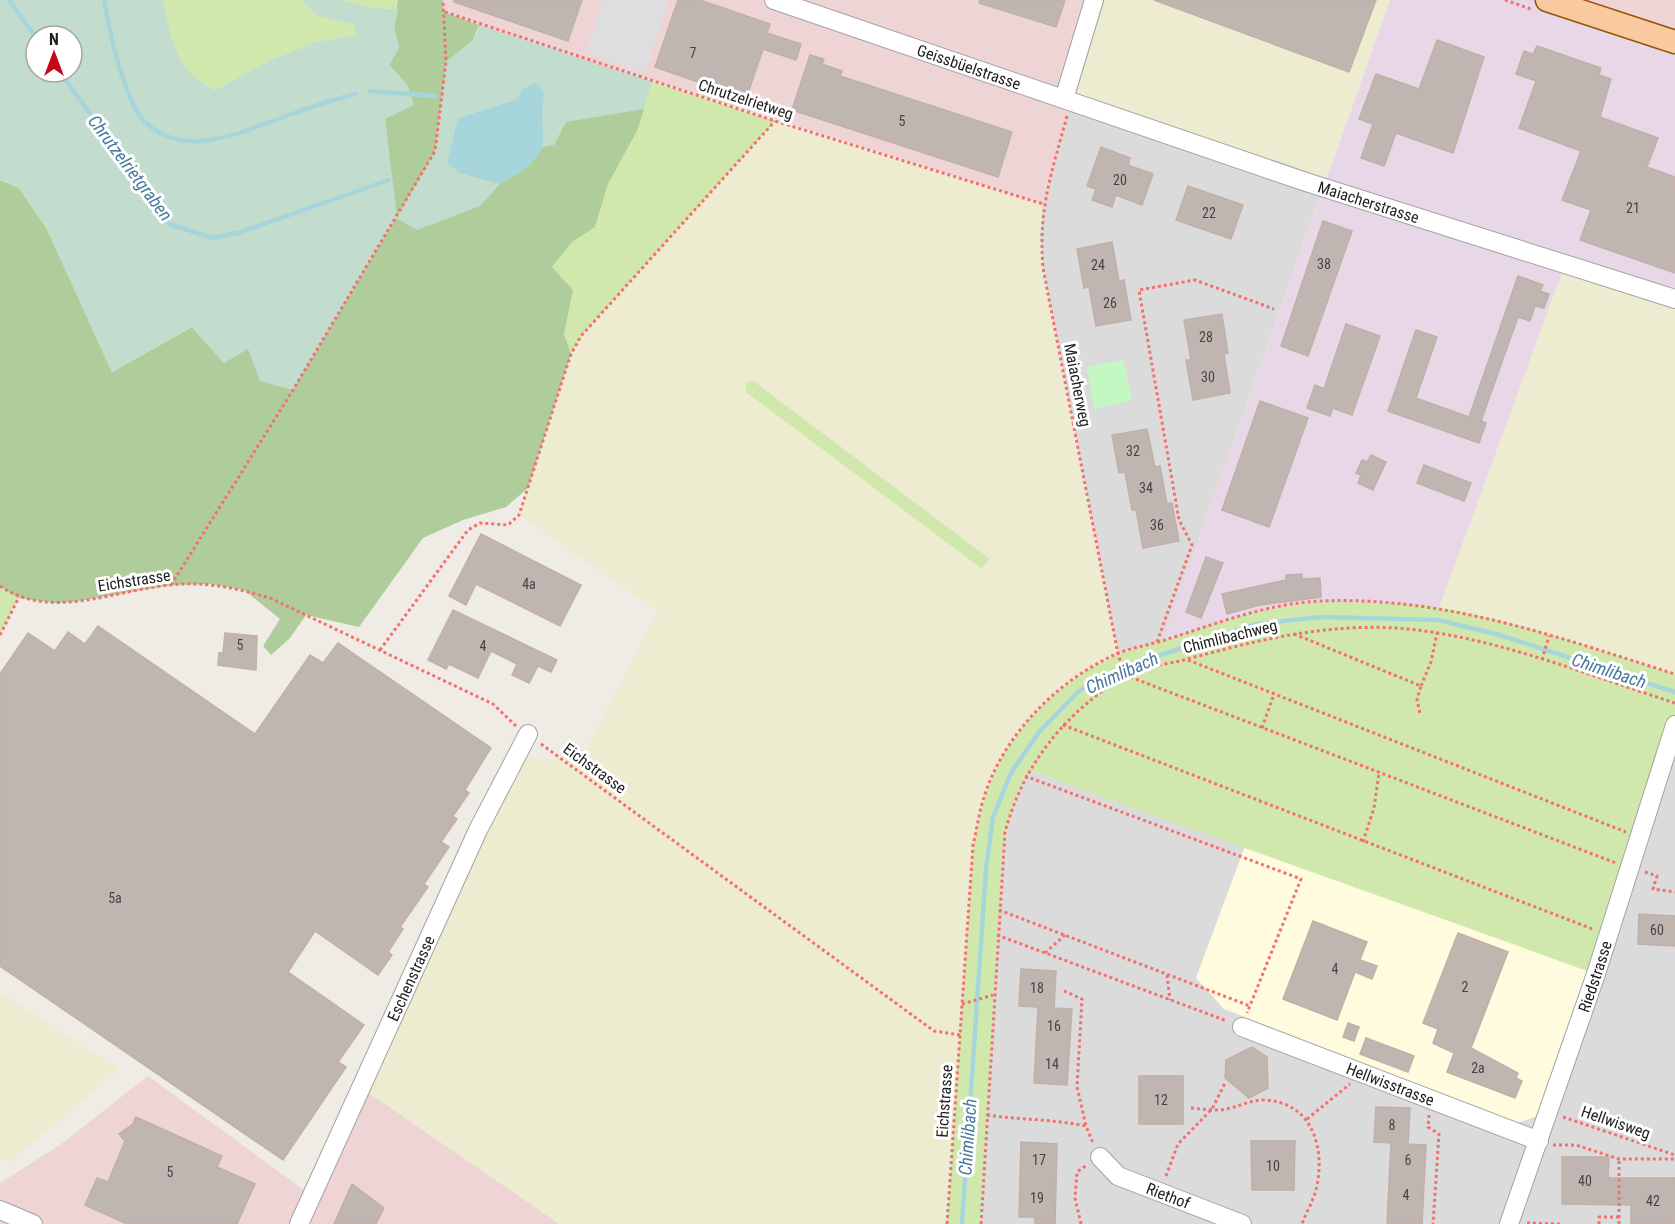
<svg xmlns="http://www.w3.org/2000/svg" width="1675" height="1224" font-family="'Roboto Condensed',sans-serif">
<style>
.residential{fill:#dcdbdb}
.commercial{fill:#efd4d6}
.industrial{fill:#e8d7e6}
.education{fill:#fefbdf}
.farmland{fill:#edecd1}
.grass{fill:#d0e8ac}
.forest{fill:#afcd9b}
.wetland{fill:#c2ddce;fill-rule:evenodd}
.park{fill:#c4f8c3}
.parking{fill:#dedede}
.water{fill:#a6d5db}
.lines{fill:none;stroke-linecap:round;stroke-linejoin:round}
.stream{stroke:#a6d5db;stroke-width:4.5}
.building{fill:#c0b6b1;stroke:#c0b0a7;stroke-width:1.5}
.minor-casing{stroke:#a2a2a2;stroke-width:20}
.major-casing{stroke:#945604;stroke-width:25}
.path{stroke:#f66f6f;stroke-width:3;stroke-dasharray:3 3;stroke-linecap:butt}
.minor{stroke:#fff;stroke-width:18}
.major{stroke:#f9c9a0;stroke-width:22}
.labels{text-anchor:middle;stroke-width:6;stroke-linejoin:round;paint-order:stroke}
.number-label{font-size:14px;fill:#464443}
.street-label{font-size:16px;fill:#1e1e1e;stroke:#fff}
.water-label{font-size:18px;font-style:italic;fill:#477a9c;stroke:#fff}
</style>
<rect width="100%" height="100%" fill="#efebe5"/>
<!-- residential -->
<g class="residential">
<polygon points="1064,99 1323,188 1163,641 1118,654 1043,268 1040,234 1043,204 1068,114"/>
<polygon points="1675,725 1675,1224 981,1224 1002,858 1012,807 1028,770 1245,846"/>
</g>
<!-- commercial -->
<g class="commercial">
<polygon points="443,0 1094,0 1064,99 1068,113 1043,204 479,25 444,12"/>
<polygon points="1547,0 1675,0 1675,42"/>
<polygon points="148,1076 312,1196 360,1087 560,1224 0,1224 0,1183 60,1145"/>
</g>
<!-- industrial -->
<polygon class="industrial" points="1390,0 1547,0 1675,42 1675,299 1565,265 1439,608 1377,602 1163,641"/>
<!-- education -->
<polygon class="education" points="1245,846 1596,974 1550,1112 1517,1123 1224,1009 1196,978"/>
<!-- farmland -->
<g class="farmland">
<polygon points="1094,0 1390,0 1323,188 1064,99"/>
<polygon points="775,121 1043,204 1040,234 1043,268 1118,654 1057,692 1029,719 985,796 973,845 968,895 947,1224 560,1224 360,1087 518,750 545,762 586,751 658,611 519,515 571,354 581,336"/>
<polygon points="1565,265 1675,299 1675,674 1501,621 1439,608"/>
<polygon points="0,993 119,1069 10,1162 0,1158"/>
</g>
<!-- grass -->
<g class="grass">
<path d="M163,0h137l18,16 37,9v10l-40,7 -44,18 -56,30c-38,-16 -44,-53 -52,-90z"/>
<polygon points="343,0 398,0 398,9 375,8"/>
<polygon points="479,25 775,121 581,336 571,354 564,334 573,290 552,267 572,242 595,227 608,184 637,131 470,59"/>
<polygon points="752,380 990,559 981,568 746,392 746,383"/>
<polygon points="0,586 18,598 0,635"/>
<path d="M1320,601c40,1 81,1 120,7 80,13 158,43 235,66v51l-79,249 -568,-204 -16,37 -10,51 -21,366h-34l26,-379 12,-49 18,-41 26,-36 28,-27 32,-23 29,-15 136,-42z"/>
</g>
<!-- forest -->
<polygon class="forest" points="398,0 443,0 444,12 479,25 441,121 435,151 428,167 540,110 639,96 644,109 637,131 608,184 595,227 572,242 552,267 573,290 564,334 571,354 528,488 506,507 463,520 423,538 359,627 306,615 290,638 271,655 263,646 280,619 244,590 211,584 171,585 73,602 55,603 18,598 0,586 0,180 19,188 47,229 112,372 192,327 224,363 396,218 385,119 408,86 389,65 399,47 394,29"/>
<!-- wetland -->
<path class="wetland" d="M0,0h163c8,37 14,74 52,90l56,-30 44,-18 40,-7v-10l-37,-9 -18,-16h43l32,8 23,1 -4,20 5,18 -10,18 19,21 6,19 -29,14 12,98 38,-66 11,-89 28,-23 5,-14 173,56 -8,28 -78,13 -12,23 -12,2 -2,-37 5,-15 -23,-5 -5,9 -59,19v54l42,12 -20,22 -63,24 -21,-12 -103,172 -33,-9 -12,-32 -24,14 -32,-36 -80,45 -65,-143 -28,-41 -19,-8zM36,36h36v36h-36z"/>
<!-- park -->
<polygon class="park" points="1123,360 1132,400 1094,409 1087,367"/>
<!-- parking -->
<polygon class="parking" points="604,0 669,0 645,73 585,54"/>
<!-- water -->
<path class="water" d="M534,83l6,3 5,9c-7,21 1,38 -3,52 -6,18 -27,29 -42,37l-42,-12 -11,-10 11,-44 59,-19 5,-9z"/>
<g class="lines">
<!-- stream -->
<g class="stream">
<polyline points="9,0 36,38"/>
<path d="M104,0c5,30 20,99 40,121 39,40 98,11 142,-5 23,-8 45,-16 69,-22"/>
<polyline points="60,72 169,224 213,238 241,232 389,180"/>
<polyline points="370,91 436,96"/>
<polyline points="962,1224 986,869 993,817 1011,773 1039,732 1080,690 1151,658 1257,624 1321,617 1438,620 1500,635 1675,692"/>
</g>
</g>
<!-- building -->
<g class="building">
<polygon points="454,0 582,0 568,41 454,2"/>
<polygon points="678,0 700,0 770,24 767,33 801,44 796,60 763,49 746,99 655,67"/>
<polygon points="980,0 1065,0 1056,27 979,3"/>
<polygon points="1154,0 1376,0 1349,72"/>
<polygon points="1437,40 1484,57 1453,153 1396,133 1384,166 1361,158 1373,124 1359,119 1376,74 1419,89"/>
<polygon points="1537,46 1601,68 1599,75 1611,79 1600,117 1658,138 1647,167 1675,177 1675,273 1580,240 1591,210 1562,200 1581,151 1519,128 1536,81 1516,74 1524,51 1533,54"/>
<polygon points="810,55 824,59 822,64 842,71 840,76 1012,132 998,177 792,110"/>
<polygon points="1101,147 1130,158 1128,165 1153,174 1142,205 1116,195 1112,207 1092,200 1096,189 1087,186"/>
<polygon points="1188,186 1243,205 1231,239 1176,220"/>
<polygon points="1323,221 1352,231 1308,356 1281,346"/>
<polygon points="1112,242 1119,281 1124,280 1131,320 1096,326 1089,287 1084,288 1077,249"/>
<polygon points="1518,276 1543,285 1540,291 1549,294 1544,308 1535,306 1530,321 1518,317 1481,421 1486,423 1479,443 1388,411 1416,330 1437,337 1416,398 1469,417"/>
<polygon points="1222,314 1228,353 1224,354 1230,393 1193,400 1186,360 1191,360 1184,320"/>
<polygon points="1346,324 1380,336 1352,415 1333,408 1330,416 1307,408 1315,385 1324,389"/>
<polygon points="1260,401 1308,418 1269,527 1222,510"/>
<polygon points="1147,429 1155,467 1160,466 1167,504 1172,503 1179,541 1143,548 1136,510 1132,510 1125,472 1119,473 1112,435"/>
<polygon points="1371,455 1386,462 1373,490 1358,483 1361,475 1356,473 1362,460 1367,462"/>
<polygon points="1424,465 1471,483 1464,501 1417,483"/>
<polygon points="481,534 581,585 560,626 476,584 466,605 449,596"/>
<polygon points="1206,557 1223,563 1201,618 1186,612"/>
<polygon points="1302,574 1302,579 1320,578 1321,597 1260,605 1227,614 1222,594 1286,580 1286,575"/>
<polygon points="453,610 557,660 551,672 538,666 529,683 512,675 517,664 491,651 478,678 449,664 446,669 428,660"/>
<polygon points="98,626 255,734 310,655 323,663 338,643 491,748 465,790 469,793 453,816 457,819 441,842 449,847 424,884 428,887 400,927 403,929 388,952 392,955 378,975 315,931 288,972 364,1025 338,1062 346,1067 283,1160 0,966 0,674 28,633 55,651 68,632 85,644"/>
<polygon points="225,633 257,636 256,670 218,665 219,653 223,653"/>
<polygon points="1639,914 1675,916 1675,946 1638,944"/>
<polygon points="1313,921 1367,942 1360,960 1377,966 1372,979 1355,972 1337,1020 1283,999"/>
<polygon points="1458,933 1508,952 1471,1048 1518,1073 1516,1078 1522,1081 1515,1098 1447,1072 1454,1053 1433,1043 1438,1029 1423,1023"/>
<polygon points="1021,969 1056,971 1054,1008 1072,1009 1067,1085 1034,1083 1038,1007 1019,1006"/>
<polygon points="1348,1023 1359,1027 1354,1041 1343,1037"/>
<polygon points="1366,1038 1414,1056 1408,1072 1360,1054"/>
<polygon points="1252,1047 1267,1057 1268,1088 1249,1098 1225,1078 1226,1060"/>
<rect x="1139" y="1076" width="44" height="48"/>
<polygon points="1376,1107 1410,1108 1408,1144 1426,1145 1422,1224 1387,1224 1391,1143 1374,1142"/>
<polygon points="136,1117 222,1156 217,1167 255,1184 237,1224 127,1224 85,1205 97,1178 108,1182 125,1141 119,1134 133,1124"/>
<polygon points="1251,1141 1295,1141 1294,1190 1252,1190"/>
<polygon points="1021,1142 1057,1144 1055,1224 1035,1224 1035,1217 1019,1217"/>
<polygon points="1562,1157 1609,1157 1608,1178 1675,1178 1675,1224 1631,1224 1631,1205 1562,1204"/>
<polygon points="352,1184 384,1208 376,1224 334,1224"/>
</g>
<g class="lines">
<defs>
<g id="minor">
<path id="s1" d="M774,0l532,182 369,117"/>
<polyline points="1064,99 1094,0"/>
<path id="s2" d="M1242,1027l297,114"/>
<path id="s3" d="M1100,1157l18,19 124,48"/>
<polyline points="0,1210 33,1224"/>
<path id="s4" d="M299,1224l179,-394 50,-96"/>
<path id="s5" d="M1509,1224l87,-250 79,-249"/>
</g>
<polyline id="major" points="1547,0 1675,42"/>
</defs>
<!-- minor casing -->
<use href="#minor" class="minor-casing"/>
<!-- major casing -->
<use href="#major" class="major-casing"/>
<!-- path -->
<g class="path">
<polyline points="1505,0 1531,9"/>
<polyline points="445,12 775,121 1043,204"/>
<path d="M1067,116c-15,56 -29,92 -24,152l75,386 7,21 491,188"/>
<polyline points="171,585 293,390 435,151 446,62 443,0"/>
<path d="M0,586c52,35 113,4 170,-1 35,-4 66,3 100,13l223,106 23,22"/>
<polyline points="1294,634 1421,686 1417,699 1420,714"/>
<polyline points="0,635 18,599"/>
<polyline points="1157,642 1192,545 1179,520 1139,290 1195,280 1274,309"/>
<polyline points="380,650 468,530 480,523 508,525 519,515 571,354 581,336 775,121"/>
<polyline points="1188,660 1626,832"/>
<polyline points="1542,660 1549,636"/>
<polyline points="1421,686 1431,662 1437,633"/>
<polyline points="1063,725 1595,930"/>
<polyline points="1262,728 1274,694"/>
<polyline points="541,744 934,1031 960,1035"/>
<polyline points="1025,776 1301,879 1247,1013"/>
<polyline points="1363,842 1374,808 1379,773"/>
<polyline points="1645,872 1657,876 1653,889 1675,892"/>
<polyline points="999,910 1250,1006"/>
<polyline points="997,935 1227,1021"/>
<polyline points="1045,953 1065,935"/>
<polyline points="1167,975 1170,1000"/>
<polyline points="1064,991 1082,999 1077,1087 1086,1126"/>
<polyline points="962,1004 993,995"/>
<path d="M1191,1108c9,1 19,2 28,2 16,-1 29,-10 45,-10 49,2 62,49 52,90 -3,11 -10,23 -14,34"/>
<path d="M987,1115c33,5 66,4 99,11l7,17"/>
<polyline points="1429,1115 1428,1127 1439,1134 1433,1224"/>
<polyline points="1563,1117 1675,1155"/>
<polyline points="1307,1119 1350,1084"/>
<polyline points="1553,1145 1576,1145 1619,1159 1675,1159"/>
<polyline points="1166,1176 1178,1144 1212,1109 1225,1083"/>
<polyline points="1527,1223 1560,1224"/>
<path d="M947,1224l26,-379c4,-16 6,-33 11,-48 20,-63 73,-116 132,-143 16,-7 35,-9 52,-15 50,-16 101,-36 154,-38 123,-5 238,37 353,73"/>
<path d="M981,1224l24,-392c18,-67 59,-118 118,-155 15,-10 39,-12 57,-16 77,-21 156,-41 237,-31 88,11 174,46 258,73"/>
<polyline points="1081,1224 1075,1198 1077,1172 1087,1165"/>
<polyline points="1599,1224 1599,1217 1619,1217"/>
<polyline points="1619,1224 1619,1160"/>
</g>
<!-- minor -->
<use href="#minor" class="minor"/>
<!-- major -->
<use href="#major" class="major"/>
</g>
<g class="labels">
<!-- number labels -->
<g class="number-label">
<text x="693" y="58">7</text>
<text x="902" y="126">5</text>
<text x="1120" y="185">20</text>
<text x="1633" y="213">21</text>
<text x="1209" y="218">22</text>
<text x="1324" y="269">38</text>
<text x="1098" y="270">24</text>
<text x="1110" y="308">26</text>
<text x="1206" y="342">28</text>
<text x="1208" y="382">30</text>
<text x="1133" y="456">32</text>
<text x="1146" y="493">34</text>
<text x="1157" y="530">36</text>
<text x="529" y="589">4a</text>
<text x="240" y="650">5</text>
<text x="483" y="651">4</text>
<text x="115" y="903">5a</text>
<text x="1657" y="935">60</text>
<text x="1335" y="974">4</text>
<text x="1465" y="992">2</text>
<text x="1037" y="993">18</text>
<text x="1054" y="1031">16</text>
<text x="1052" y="1069">14</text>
<text x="1478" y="1073">2a</text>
<text x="1161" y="1105">12</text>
<text x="1392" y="1130">8</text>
<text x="1039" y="1165">17</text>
<text x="1408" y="1165">6</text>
<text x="1273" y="1171">10</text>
<text x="170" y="1177">5</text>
<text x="1585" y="1186">40</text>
<text x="1406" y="1200">4</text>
<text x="1037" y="1203">19</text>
<text x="1653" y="1206">42</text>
</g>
<!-- street labels -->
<g class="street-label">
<text dy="6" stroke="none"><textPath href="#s1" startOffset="206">Geissbüelstrasse</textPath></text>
<text transform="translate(746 99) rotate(18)" y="6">Chrutzelrietweg</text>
<text dy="6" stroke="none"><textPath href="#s1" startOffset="628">Maiacherstrasse</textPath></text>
<text transform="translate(1078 385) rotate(79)" y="6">Maiacherweg</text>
<text transform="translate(134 580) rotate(-9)" y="6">Eichstrasse</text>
<text transform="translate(1230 636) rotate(-14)" y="6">Chimlibachweg</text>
<text transform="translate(595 768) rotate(36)" y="6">Eichstrasse</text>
<text dy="6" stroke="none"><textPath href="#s5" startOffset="262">Riedstrasse</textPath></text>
<text dy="6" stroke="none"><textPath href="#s4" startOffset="270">Eschenstrasse</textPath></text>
<text dy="6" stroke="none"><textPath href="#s2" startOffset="159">Hellwisstrasse</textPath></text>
<text transform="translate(944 1101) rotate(-86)" y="6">Eichstrasse</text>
<text transform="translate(1616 1122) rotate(19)" y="6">Hellwisweg</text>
<text dy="6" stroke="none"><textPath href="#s3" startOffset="80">Riethof</textPath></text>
</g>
<!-- water labels -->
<g class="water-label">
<text transform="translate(130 168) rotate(53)" y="6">Chrutzelrietgraben</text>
<text transform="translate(1609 671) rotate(18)" y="6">Chimlibach</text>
<text transform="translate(1122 673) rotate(-24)" y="6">Chimlibach</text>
<text transform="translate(968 1137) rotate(-86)" y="6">Chimlibach</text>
</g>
</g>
<!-- north arrow -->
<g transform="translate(54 54)"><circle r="28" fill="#ffffff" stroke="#a5a5a5" stroke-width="1.5"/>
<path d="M0-4.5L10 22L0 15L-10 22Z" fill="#c7061a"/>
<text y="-9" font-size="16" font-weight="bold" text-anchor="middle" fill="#1e1e1e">N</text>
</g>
</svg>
